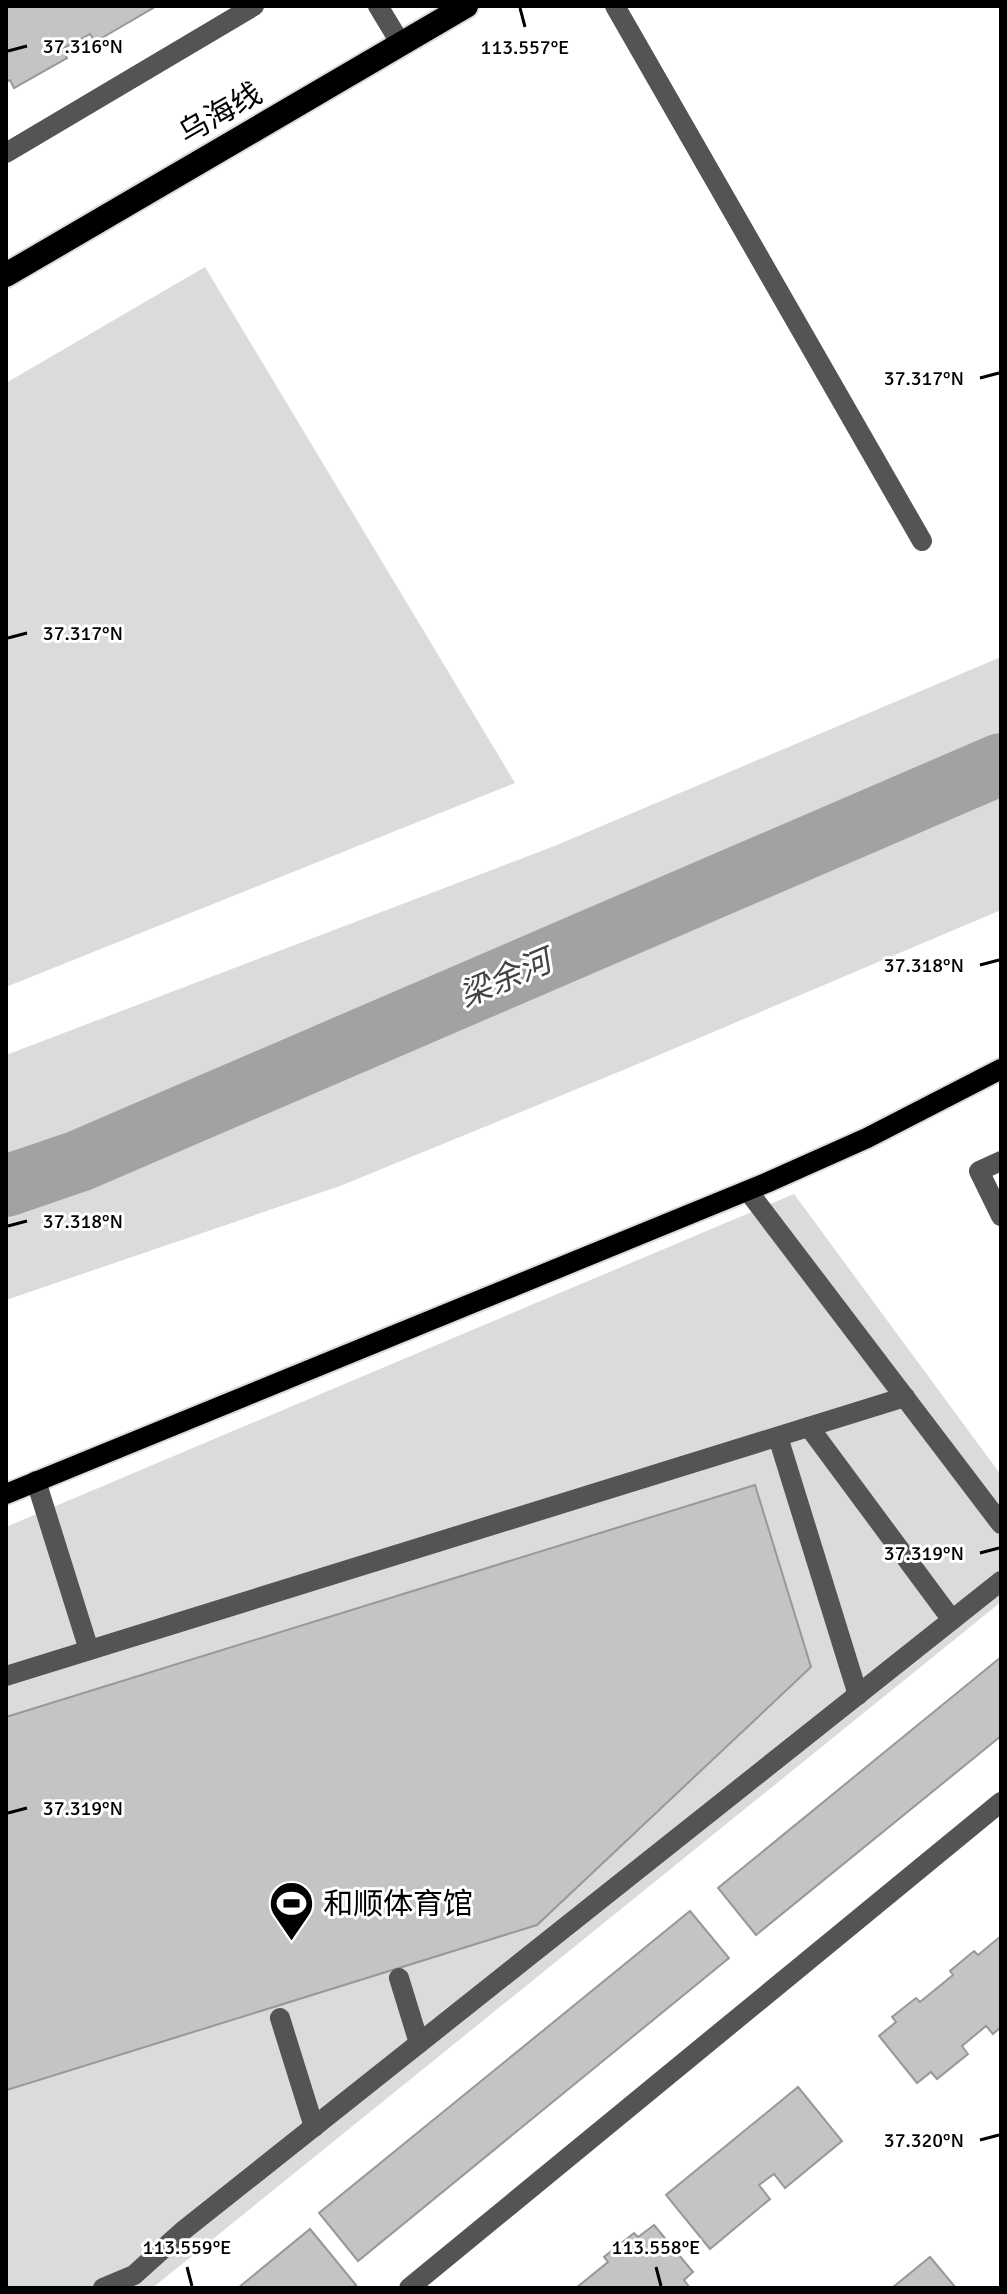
<svg xmlns="http://www.w3.org/2000/svg" width="1007" height="2294" font-family="Signika,'Noto Sans SC',sans-serif">
<style>
.green{fill:#dbdbdb}
.lines{fill:none;stroke-linecap:round;stroke-linejoin:round}
.river{stroke:#a2a2a2;stroke-width:62}
.building{fill:#c4c4c4;stroke:#989898;stroke-width:2}
.major-casing{stroke:#dbdbdb;stroke-width:24}
.highway-casing{stroke:#dbdbdb;stroke-width:28}
.minor{stroke:#545454;stroke-width:20}
.major{stroke:#000;stroke-width:20}
.highway{stroke:#000;stroke-width:24}
.ticks{fill:none;stroke:#000;stroke-width:3}
.labels{text-anchor:middle;stroke-width:6;stroke-linejoin:round;paint-order:stroke}
.street-label{font-size:30px;fill:#000;stroke:#fff}
.poi-label{font-size:30px;fill:#000;stroke:#fff;text-anchor:start}
.water-label{font-size:32px;font-style:italic;fill:#434343;stroke:#fff}
.ticks-label{font-size:20px;text-anchor:middle;fill:#000;stroke:#fff;stroke-width:6;stroke-linejoin:round;paint-order:stroke}
</style>
<rect width="100%" height="100%" fill="#fff"/>
<!-- green -->
<g class="green">
<polygon points="205,267 515,783 6,987 6,383"/>
<polygon points="1001,657 1001,910 633,1066 340,1186 6,1300 6,1055 557,845"/>
<polygon points="794,1194 1001,1475 1001,1602 156,2285 150,2288 6,2288 6,1527"/>
</g>
<g class="lines">
<!-- river -->
<polyline class="river" points="6,1186 79,1161 1001,764"/>
</g>
<!-- building -->
<g class="building">
<polygon points="6,6 152,6 153,8 95,42 90,34 62,49 67,58 14,88 10,80 6,82"/>
<polygon points="755,1485 811,1667 537,1925 7,2090 6,1717"/>
<polygon points="1001,1657 1001,1736 756,1935 718,1888"/>
<polygon points="690,1911 729,1958 358,2261 319,2213"/>
<polygon points="1001,1936 1001,2027 993,2034 986,2026 962,2046 968,2054 937,2079 931,2072 917,2083 879,2036 896,2022 892,2017 916,1998 920,2002 953,1975 950,1971 974,1951 978,1955"/>
<polygon points="798,2087 842,2141 785,2188 774,2174 759,2185 770,2199 710,2249 666,2195"/>
<polygon points="654,2225 693,2272 684,2280 690,2288 576,2288 608,2262 604,2257 634,2233 638,2237"/>
<polygon points="310,2229 356,2285 351,2288 238,2288"/>
<polygon points="930,2257 956,2288 892,2288"/>
</g>
<g class="lines">
<defs>
<polyline id="major" points="6,1494 766,1183 867,1138 1001,1069"/>
<polyline id="highway" points="6,275 466,6"/>
</defs>
<!-- major casing -->
<use href="#major" class="major-casing"/>
<!-- highway casing -->
<use href="#highway" class="highway-casing"/>
<!-- minor -->
<g class="minor">
<polyline points="378,6 401,44"/>
<polyline points="615,6 922,541"/>
<polyline points="6,153 254,6"/>
<polyline points="1001,1161 979,1171 1001,1216"/>
<polyline points="748,1191 1001,1524"/>
<polyline points="809,1427 952,1620"/>
<polyline points="778,1437 858,1695"/>
<polyline points="36,1481 89,1650"/>
<polyline points="6,1676 905,1397"/>
<polyline points="399,1978 419,2043"/>
<polyline points="280,2018 314,2127"/>
<polyline points="103,2288 134,2275 184,2230 1001,1581"/>
<polyline points="409,2288 1001,1802"/>
</g>
<!-- major -->
<use href="#major" class="major"/>
<!-- highway -->
<use href="#highway" class="highway"/>
</g>
<!-- ticks -->
<path class="ticks" d="M520,8l5,19M8,51l19,-5M980,378l19,-5M8,638l19,-5M980,965l19,-5M8,1226l19,-5M980,1553l19,-5M8,1813l19,-5M980,2140l19,-5M187,2267l5,19M656,2267l5,19"/>
<!-- icons -->
<defs>
<symbol id="stadium-pin" viewBox="-11 -11 22 30"><path d="M0 17L-7.5 6A9.5 9.5 0 1 1 7.5 6Z" fill="#000" stroke="#fff"/><path d="M0-5a6.5 5 0 1 0 0 10a6.5 5 0 1 0 0-10ZM-3.5-1.8h7v3.6h-7Z" fill="#fff"/></symbol>
</defs>
<g fill-rule="evenodd">
<use href="#stadium-pin" x="266" y="1878" width="51" height="69"/>
</g>
<g class="labels">
<!-- street labels -->
<g class="street-label">
<text transform="translate(220 113) rotate(-30)" y="10">乌海线</text>
</g>
<!-- poi labels -->
<g class="poi-label">
<text x="323" y="1914">和顺体育馆</text>
</g>
<!-- water labels -->
<g class="water-label">
<text transform="translate(505 978) rotate(-23)" y="11">梁余河</text>
</g>
</g>
<g class="ticks-label">
<text x="83" y="53">37.316°N</text>
<text x="525" y="54">113.557°E</text>
<text x="924" y="385">37.317°N</text>
<text x="83" y="640">37.317°N</text>
<text x="924" y="972">37.318°N</text>
<text x="83" y="1228">37.318°N</text>
<text x="924" y="1560">37.319°N</text>
<text x="83" y="1815">37.319°N</text>
<text x="924" y="2147">37.320°N</text>
<text x="187" y="2254">113.559°E</text>
<text x="656" y="2254">113.558°E</text>
</g>
<!-- border -->
<rect width="1007" height="2294" fill="none" stroke="#000000" stroke-width="16"/>
</svg>
